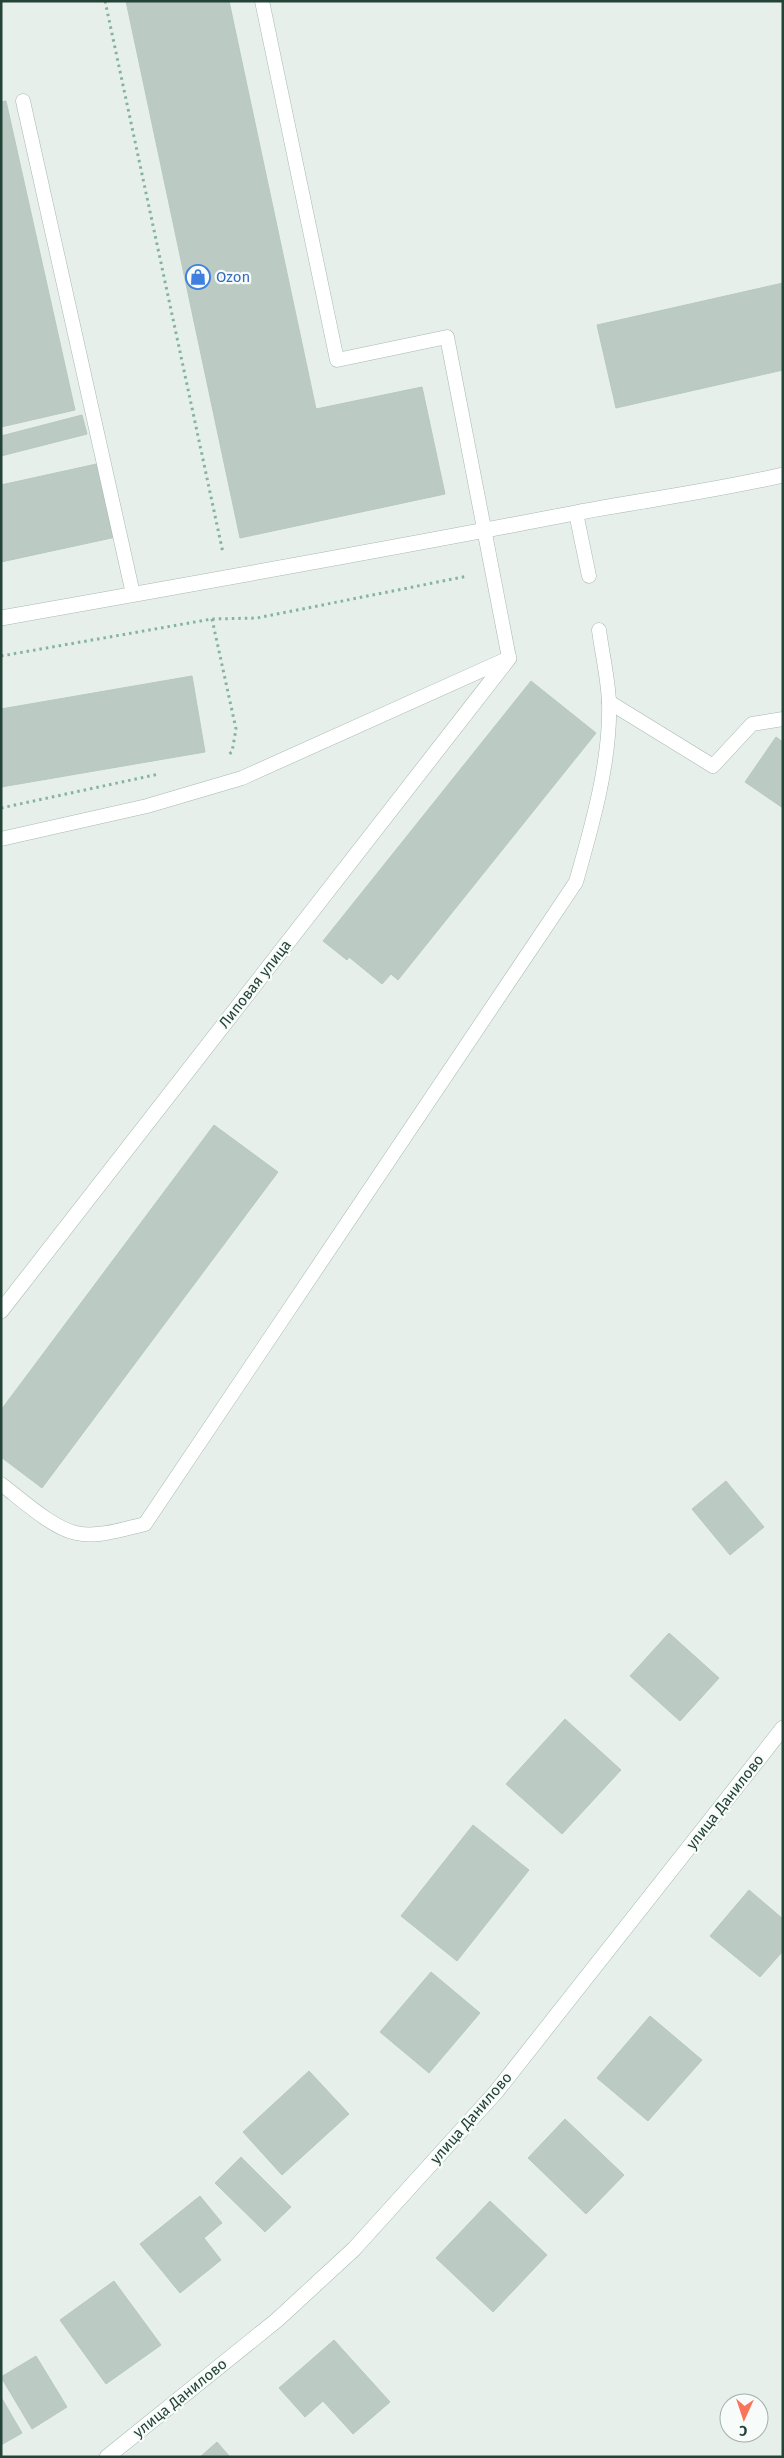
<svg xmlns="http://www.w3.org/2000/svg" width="784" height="2458" font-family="'Fira Sans',sans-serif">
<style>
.building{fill:#bbcac3;stroke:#b7c9c1}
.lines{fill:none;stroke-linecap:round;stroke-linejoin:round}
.lane-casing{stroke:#a8b8b1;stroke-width:15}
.street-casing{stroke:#a8b8b1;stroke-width:16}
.secondary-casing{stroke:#a3bcb1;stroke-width:16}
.path{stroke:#84b4a1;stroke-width:3;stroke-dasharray:2.5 4;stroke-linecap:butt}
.lane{stroke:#fff;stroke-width:14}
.street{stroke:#fff;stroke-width:15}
.secondary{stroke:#fff;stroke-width:15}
.labels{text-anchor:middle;stroke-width:4.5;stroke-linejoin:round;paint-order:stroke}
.shop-label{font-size:15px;fill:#366cbe;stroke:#f7fbf9;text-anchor:start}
.street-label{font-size:15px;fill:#234338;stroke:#f7fbf9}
</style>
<rect width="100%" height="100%" fill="#e6efea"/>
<!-- building -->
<g class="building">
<polygon points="126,1 229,1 316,409 422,387 445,494 240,538"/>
<polygon points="6,101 75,410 1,427 1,102"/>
<polygon points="783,283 783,370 616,408 597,325"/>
<polygon points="82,415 87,434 1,456 1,436"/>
<polygon points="101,463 116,537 1,562 1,485"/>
<polygon points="192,676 205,752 1,787 1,709"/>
<polygon points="531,681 596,733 398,980 391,974 382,984 349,957 347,960 323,941"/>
<polygon points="776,737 783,742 783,808 745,782"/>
<polygon points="214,1125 278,1172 42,1488 1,1457 1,1410"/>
<polygon points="726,1481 764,1527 730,1555 692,1509"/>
<polygon points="669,1633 719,1678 680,1721 630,1676"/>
<polygon points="565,1719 621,1770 562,1834 506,1784"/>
<polygon points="473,1825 529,1870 457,1961 401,1916"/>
<polygon points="749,1890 783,1919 783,1951 760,1977 710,1936"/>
<polygon points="431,1972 480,2013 429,2073 380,2032"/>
<polygon points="650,2016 702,2060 648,2121 597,2078"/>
<polygon points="309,2071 349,2114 282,2175 243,2132"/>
<polygon points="565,2119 624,2175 586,2214 528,2158"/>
<polygon points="241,2157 291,2207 265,2232 215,2183"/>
<polygon points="200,2196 222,2223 204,2238 221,2260 180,2293 140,2244"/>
<polygon points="490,2201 547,2255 493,2312 436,2258"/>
<polygon points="114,2281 161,2345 106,2384 60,2320"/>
<polygon points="334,2340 390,2402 353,2434 323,2401 305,2417 279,2388"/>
<polygon points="36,2356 67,2407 32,2429 1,2377"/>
<polygon points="1,2397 22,2433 1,2445"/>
<polygon points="217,2442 230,2457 200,2457"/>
</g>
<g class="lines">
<defs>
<g id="lane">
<polyline points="23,101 133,594"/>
<polyline points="576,513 589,576"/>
<polyline points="609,702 713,766 752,724 783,719"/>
<polyline points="1,839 147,806 242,778 509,658 447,337 337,360 262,1"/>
<path d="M1,1484c20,15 51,44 75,49 22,5 48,-4 69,-9l431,-642c16,-56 35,-122 33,-180 -1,-24 -7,-49 -10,-72"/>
</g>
<g id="street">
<path d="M1,618c192,-34 383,-68 574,-105 69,-13 139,-22 208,-38"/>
<polyline points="1,1311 509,658"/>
</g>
<polyline id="secondary" points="107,2457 277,2320 354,2249 496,2092 783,1728"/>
</defs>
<!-- lane casing -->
<use href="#lane" class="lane-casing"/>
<!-- street casing -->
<use href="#street" class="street-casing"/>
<!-- secondary casing -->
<use href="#secondary" class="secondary-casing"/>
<!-- path -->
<g class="path">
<polyline points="105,1 223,553"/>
<polyline points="212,619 236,729 232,752 229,754"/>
<polyline points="1,656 212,619 257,618 468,576"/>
<polyline points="1,808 159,774"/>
</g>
<!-- lane -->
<use href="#lane" class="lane"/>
<!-- street -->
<use href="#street" class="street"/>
<!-- secondary -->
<use href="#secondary" class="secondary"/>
</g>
<!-- icons -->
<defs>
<symbol id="shop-ring" viewBox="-11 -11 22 22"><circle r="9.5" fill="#f7fbf9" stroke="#3f7fe0" stroke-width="1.5"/><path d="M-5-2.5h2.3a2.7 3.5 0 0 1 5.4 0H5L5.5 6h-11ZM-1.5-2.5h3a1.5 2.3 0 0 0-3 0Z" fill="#3f7fe0"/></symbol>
</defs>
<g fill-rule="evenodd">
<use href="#shop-ring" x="184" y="263" width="28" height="28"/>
</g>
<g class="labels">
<!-- shop labels -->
<g class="shop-label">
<text x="216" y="282">Ozon</text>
</g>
<!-- street labels -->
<g class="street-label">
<text transform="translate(255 984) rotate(-52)" y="5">Липовая улица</text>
<text transform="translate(725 1802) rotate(-52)" y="5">улица Данилово</text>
<text transform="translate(471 2118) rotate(-49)" y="5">улица Данилово</text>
<text transform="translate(180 2398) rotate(-39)" y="5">улица Данилово</text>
</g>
</g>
<!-- border -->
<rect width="784" height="2458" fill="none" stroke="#234338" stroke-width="5"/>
<!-- north arrow -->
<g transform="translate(744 2418) rotate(183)"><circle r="24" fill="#f7fbf9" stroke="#a2b1ac"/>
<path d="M0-4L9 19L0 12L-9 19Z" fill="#f9745a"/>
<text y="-8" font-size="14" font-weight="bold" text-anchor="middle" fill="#234338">С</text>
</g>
</svg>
